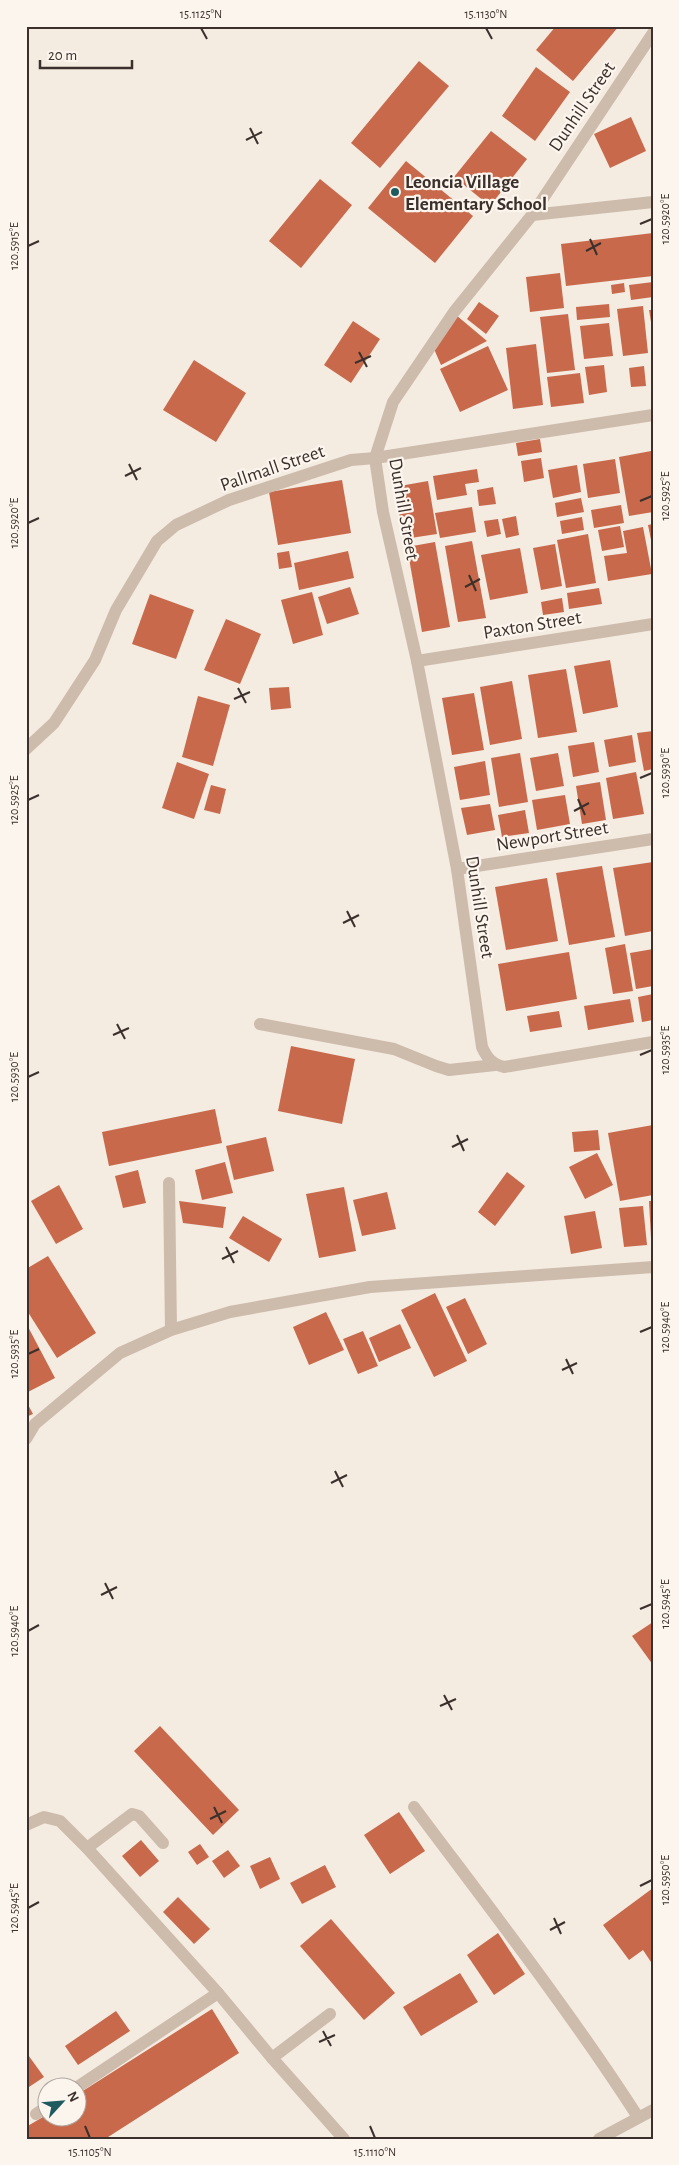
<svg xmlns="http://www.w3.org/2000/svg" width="679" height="2165" font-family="'Alegreya Sans',sans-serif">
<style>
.building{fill:#c8694b}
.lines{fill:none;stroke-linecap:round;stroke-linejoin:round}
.lane{stroke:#cdbbac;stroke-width:12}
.street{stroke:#cdbbac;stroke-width:12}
.ticks{fill:none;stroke:#3b302b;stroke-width:2}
.poi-dot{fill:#1f5a5e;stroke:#fbf5ee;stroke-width:2}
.labels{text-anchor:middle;stroke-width:4.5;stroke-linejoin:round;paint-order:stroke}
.street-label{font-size:19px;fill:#3b302b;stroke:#fbf5ee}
.poi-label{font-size:19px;font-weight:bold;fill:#3b302b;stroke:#fbf5ee;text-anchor:start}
.neatline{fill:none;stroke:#3b302b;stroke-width:2}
.ticks-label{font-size:12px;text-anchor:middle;fill:#3b302b}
</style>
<rect width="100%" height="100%" fill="#f4ebe1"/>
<!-- building -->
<g class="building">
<polygon points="556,26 619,26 573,81 536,50"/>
<polygon points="419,61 449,86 380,168 351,143"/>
<polygon points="536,67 570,92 535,141 502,116"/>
<polygon points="631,117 646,151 610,168 594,134"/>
<polygon points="491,131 527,159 490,206 454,177"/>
<polygon points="406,161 473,216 435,263 368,208"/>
<polygon points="320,179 352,205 301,268 269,241"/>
<polygon points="653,233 653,276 566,286 561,244"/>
<polygon points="560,273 564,308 530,312 526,277"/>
<polygon points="653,282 653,297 631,300 629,285"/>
<polygon points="624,283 625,292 612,294 611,285"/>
<polygon points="479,302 499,316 486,334 467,319"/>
<polygon points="609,304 610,317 577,320 576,307"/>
<polygon points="643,306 648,353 623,356 617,309"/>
<polygon points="649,310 653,310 653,328 652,328"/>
<polygon points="568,314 575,370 547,373 540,317"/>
<polygon points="456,315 487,341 441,365 434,349"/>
<polygon points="353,321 380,339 351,383 324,365"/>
<polygon points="609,323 613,356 584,359 580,326"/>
<polygon points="536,344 543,405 513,409 506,348"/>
<polygon points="488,346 508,390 460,412 440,369"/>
<polygon points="194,360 246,393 216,442 163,410"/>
<polygon points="604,365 607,392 589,395 585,367"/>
<polygon points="644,366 646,386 631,387 629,368"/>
<polygon points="580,373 584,403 551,407 547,377"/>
<polygon points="540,439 542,452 518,456 516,443"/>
<polygon points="651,451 653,512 629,516 619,457"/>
<polygon points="541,458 544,478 524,482 521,461"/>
<polygon points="615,459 620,493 588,498 583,464"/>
<polygon points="577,465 581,492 553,498 548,470"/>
<polygon points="477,469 479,482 465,484 467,495 437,500 433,476"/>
<polygon points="342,480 351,533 278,545 269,492"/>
<polygon points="428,481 437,534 404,539 394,487"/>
<polygon points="493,487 496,504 479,506 477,490"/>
<polygon points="581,498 584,512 557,517 555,503"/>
<polygon points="621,505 624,523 594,528 591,510"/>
<polygon points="472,507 476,532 440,538 435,513"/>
<polygon points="516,516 519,535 506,538 502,519"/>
<polygon points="582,517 584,530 562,534 560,521"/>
<polygon points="498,519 501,534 487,537 484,521"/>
<polygon points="653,524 653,545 652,545 648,525"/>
<polygon points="620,526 624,547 602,551 598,530"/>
<polygon points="643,527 652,574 608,581 604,556 627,553 623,531"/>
<polygon points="588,534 596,583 566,588 557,540"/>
<polygon points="472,541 486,618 458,622 445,546"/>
<polygon points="435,542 450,627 422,632 407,547"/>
<polygon points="555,544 562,586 541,590 533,548"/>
<polygon points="520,548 528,593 490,600 481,555"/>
<polygon points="289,551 292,567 279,569 277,553"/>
<polygon points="348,551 354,578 299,590 294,563"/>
<polygon points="350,587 359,614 327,624 318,597"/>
<polygon points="599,588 602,604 569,609 567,593"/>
<polygon points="312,592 323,635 293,644 281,600"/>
<polygon points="150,594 194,610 176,659 132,644"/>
<polygon points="562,598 564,612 543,615 541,602"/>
<polygon points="226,619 261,634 240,684 204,670"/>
<polygon points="610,660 618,707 583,714 574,666"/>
<polygon points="566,669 577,732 538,738 528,675"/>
<polygon points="512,681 522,739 490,745 480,687"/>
<polygon points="289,687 291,708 271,710 269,688"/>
<polygon points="474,693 484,750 452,755 442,698"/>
<polygon points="198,696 230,705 213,766 182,757"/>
<polygon points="653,731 653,769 644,771 637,733"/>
<polygon points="632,735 636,762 609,767 604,740"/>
<polygon points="594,742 599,772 573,777 568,746"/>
<polygon points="520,753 528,802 499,807 491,758"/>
<polygon points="558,753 564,786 536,791 530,758"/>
<polygon points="485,761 490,795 460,800 454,767"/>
<polygon points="177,762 209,774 194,819 162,808"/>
<polygon points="636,772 644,814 613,819 606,778"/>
<polygon points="600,782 606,820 582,824 576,786"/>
<polygon points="211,785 226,789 220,814 204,810"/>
<polygon points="565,795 570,824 537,830 532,800"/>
<polygon points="490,804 495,830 467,835 461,808"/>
<polygon points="525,810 529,833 502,837 498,815"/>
<polygon points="653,862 653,931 625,936 613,868"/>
<polygon points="602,866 615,937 569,945 556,873"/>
<polygon points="547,878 558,941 506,950 495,887"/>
<polygon points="625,944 633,991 613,994 605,948"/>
<polygon points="653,949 653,986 636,989 630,953"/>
<polygon points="569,952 577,999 506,1011 498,964"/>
<polygon points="653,994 653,1020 642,1022 638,997"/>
<polygon points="630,999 634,1022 588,1030 584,1006"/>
<polygon points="559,1011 562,1027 530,1032 527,1016"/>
<polygon points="291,1046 355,1059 342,1124 278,1111"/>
<polygon points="215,1109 222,1143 109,1166 102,1132"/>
<polygon points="653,1125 653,1195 620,1201 608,1133"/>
<polygon points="598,1130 600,1150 574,1152 572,1132"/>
<polygon points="266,1137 274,1171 234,1180 226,1146"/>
<polygon points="597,1153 613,1185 585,1199 569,1167"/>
<polygon points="225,1162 233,1193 202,1200 195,1170"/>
<polygon points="138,1170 146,1203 123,1208 115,1176"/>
<polygon points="507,1172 525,1186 495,1226 478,1212"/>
<polygon points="59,1185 83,1229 56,1244 31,1201"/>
<polygon points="344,1187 356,1251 319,1258 306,1194"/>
<polygon points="387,1192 396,1229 362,1236 353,1200"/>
<polygon points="179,1201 226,1207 223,1228 183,1223"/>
<polygon points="649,1201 653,1201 653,1238 651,1238"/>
<polygon points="643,1206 647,1245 624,1247 619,1208"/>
<polygon points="595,1211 602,1248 571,1254 564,1216"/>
<polygon points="243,1216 282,1239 269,1262 229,1238"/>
<polygon points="48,1256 96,1333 57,1358 26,1309 26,1269"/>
<polygon points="435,1293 467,1361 434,1377 401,1310"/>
<polygon points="465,1298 487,1344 468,1354 446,1307"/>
<polygon points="326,1312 344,1350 309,1365 293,1327"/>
<polygon points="26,1323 55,1378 26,1393"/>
<polygon points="400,1324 411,1348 379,1362 369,1338"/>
<polygon points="363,1331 378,1366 358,1374 343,1339"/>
<polygon points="26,1401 33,1414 26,1417"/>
<polygon points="653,1622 653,1665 632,1636"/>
<polygon points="160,1726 239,1810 213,1835 134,1751"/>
<polygon points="399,1812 425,1851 390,1874 364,1835"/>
<polygon points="141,1840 159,1861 140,1877 122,1856"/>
<polygon points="200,1844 209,1857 197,1865 188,1852"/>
<polygon points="228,1850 240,1866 224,1878 212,1861"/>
<polygon points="270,1857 280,1879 260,1889 250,1866"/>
<polygon points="325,1865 336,1887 302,1904 290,1883"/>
<polygon points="653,1888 653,1961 651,1962 643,1950 629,1960 603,1925"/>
<polygon points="178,1897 210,1929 194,1944 163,1912"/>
<polygon points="331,1919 395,1993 364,2020 300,1946"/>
<polygon points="498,1933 525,1974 494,1995 467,1955"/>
<polygon points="460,1973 478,2002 421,2036 403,2007"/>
<polygon points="212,2009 239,2053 105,2139 26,2139 26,2127 48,2114 48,2118 78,2118 78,2094"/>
<polygon points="116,2011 130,2031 78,2065 65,2046"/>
<polygon points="26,2052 44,2077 26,2089"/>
</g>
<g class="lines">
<!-- lane -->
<g class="lane">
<polyline points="26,749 54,723 95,660 116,610 157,541 176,525 229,500 351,460 375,458"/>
<polyline points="260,1024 394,1049 436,1066 449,1070 495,1065"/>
<polyline points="169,1183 171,1330"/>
<polyline points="87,1848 132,1814 139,1816 163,1843"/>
<polyline points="272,2058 330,2014"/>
<polyline points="76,2088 218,1993"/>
<polyline points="36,2114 48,2106"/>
</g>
<!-- street -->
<g class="street">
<path d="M653,33l-121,182 -78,97 -61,90 -18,56 8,54 34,149 40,208 25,178c5,11 10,17 22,20l149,-25"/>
<polyline points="532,215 653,202"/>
<polyline points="375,458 653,415"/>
<polyline points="417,661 653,624"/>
<polyline points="457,869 653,839"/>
<polyline points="26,1439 35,1424 120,1353 171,1330 230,1312 370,1287 653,1267"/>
<path d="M414,1807c77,103 155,203 224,310"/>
<polyline points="26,1825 44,1817 60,1821 87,1848 218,1993 272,2058 344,2139"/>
<polyline points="599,2139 653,2110"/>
</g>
</g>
<!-- ticks -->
<path class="ticks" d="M201,28l6,11M486,28l6,11M250,128l8,16M246,140l16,-8M640,224l12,-5M590,239l7,16M28,246l11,-5M586,251l15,-8M359,352l8,15M355,363l16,-7M129,464l8,16M125,476l16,-8M640,501l12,-5M28,523l11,-5M469,575l7,16M465,587l15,-8M238,688l8,15M234,699l16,-7M640,778l12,-5M578,799l7,16M28,800l11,-5M574,811l15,-8M347,911l8,16M343,923l16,-8M117,1024l8,15M113,1035l16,-7M640,1055l12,-5M28,1077l11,-5M457,1135l7,16M452,1147l16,-8M226,1247l8,16M222,1259l16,-8M640,1332l12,-5M28,1354l11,-5M566,1359l7,15M562,1370l15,-7M335,1471l8,16M331,1483l16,-8M105,1583l8,16M101,1595l16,-8M640,1609l12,-5M28,1631l11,-6M444,1695l8,15M440,1706l16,-7M214,1807l8,16M210,1819l16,-8M640,1886l12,-6M28,1908l11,-6M554,1918l7,16M550,1930l15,-8M323,2031l8,15M319,2042l16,-7M85,2126l5,12M370,2126l5,12"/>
<!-- markers -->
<circle class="poi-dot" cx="395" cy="192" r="5"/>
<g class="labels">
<!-- street labels -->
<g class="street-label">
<text transform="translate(581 106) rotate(-56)" y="7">Dunhill Street</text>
<text transform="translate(272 467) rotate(-19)" y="7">Pallmall Street</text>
<text transform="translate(405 509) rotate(80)" y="7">Dunhill Street</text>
<text transform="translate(532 624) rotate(-9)" y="7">Paxton Street</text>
<text transform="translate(552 835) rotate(-9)" y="7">Newport Street</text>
<text transform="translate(481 907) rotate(81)" y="7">Dunhill Street</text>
</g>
<!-- poi labels -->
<g class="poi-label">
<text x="405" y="188">Leoncia Village<tspan x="405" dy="22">Elementary School</tspan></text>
</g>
</g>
<!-- border -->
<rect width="679" height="2165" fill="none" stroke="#fbf5ee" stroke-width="55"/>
<!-- north arrow -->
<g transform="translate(62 2102) rotate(64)"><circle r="24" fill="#fbf5ee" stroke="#aea6a0"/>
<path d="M0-4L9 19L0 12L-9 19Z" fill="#1f5a5e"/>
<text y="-8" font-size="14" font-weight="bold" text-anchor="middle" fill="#3b302b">N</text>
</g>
<!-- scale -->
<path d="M40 60v8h92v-8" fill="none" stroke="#3b302b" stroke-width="2.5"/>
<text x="48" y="60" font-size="15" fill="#3b302b" stroke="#fbf5ee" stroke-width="4" paint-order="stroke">20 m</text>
<rect x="28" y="28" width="624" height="2110" class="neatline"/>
<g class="ticks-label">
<text x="201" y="18">15.1125°N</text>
<text x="486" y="18">15.1130°N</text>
<text transform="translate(665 219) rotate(-90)" y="4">120.5920°E</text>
<text transform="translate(14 246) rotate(-90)" y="4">120.5915°E</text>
<text transform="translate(665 496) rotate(-90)" y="4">120.5925°E</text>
<text transform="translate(14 523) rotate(-90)" y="4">120.5920°E</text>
<text transform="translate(665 773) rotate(-90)" y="4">120.5930°E</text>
<text transform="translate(14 800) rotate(-90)" y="4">120.5925°E</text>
<text transform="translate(665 1050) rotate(-90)" y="4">120.5935°E</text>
<text transform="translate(14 1077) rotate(-90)" y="4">120.5930°E</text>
<text transform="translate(665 1327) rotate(-90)" y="4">120.5940°E</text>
<text transform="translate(14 1354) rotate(-90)" y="4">120.5935°E</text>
<text transform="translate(665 1604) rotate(-90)" y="4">120.5945°E</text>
<text transform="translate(14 1631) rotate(-90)" y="4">120.5940°E</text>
<text transform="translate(665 1880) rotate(-90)" y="4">120.5950°E</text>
<text transform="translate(14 1908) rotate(-90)" y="4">120.5945°E</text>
<text x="90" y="2156">15.1105°N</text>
<text x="375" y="2156">15.1110°N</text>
</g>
</svg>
